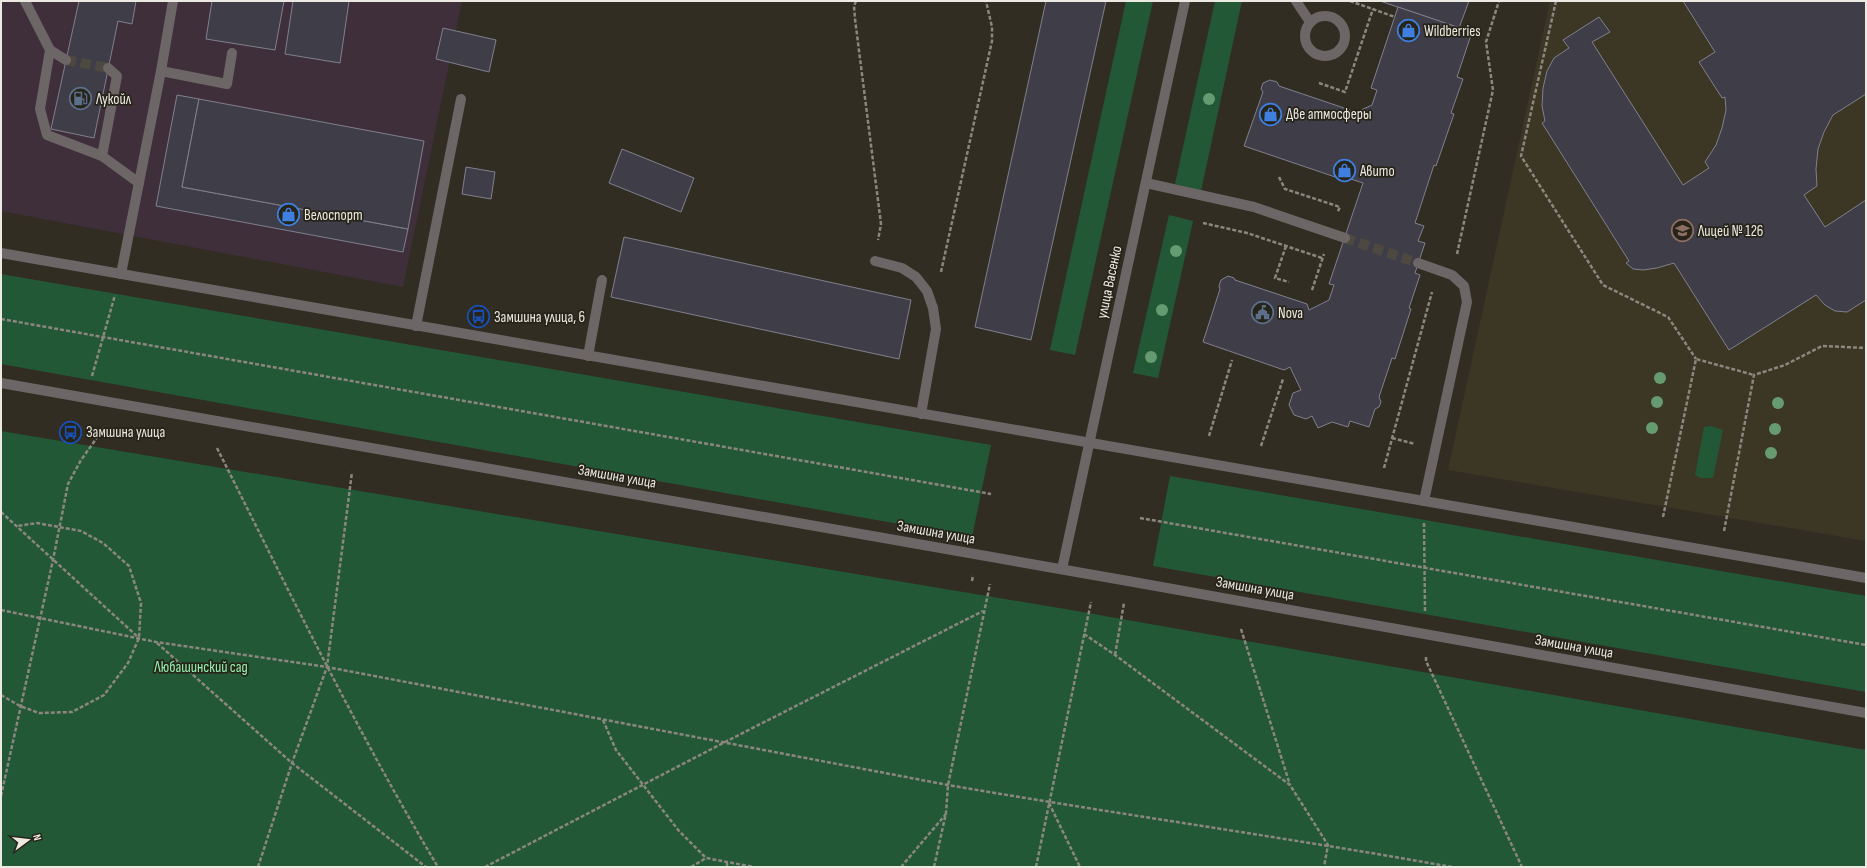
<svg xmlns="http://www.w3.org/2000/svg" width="1867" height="868" font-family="'Sofia Sans Condensed',sans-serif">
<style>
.commercial{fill:#3f2f3b}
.built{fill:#3c3625}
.green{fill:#235836}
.building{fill:#3e3d48;stroke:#81808d}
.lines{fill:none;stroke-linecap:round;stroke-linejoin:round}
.minor-tunnel{stroke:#4d4940;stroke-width:10;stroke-dasharray:10 5;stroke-linecap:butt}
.path{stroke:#8b877f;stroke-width:2.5;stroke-dasharray:4 2;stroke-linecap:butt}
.minor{stroke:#6d6666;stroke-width:10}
.tree{fill:#669a70}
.labels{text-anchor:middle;stroke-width:3.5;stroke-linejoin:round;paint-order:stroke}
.poi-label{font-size:15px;fill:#ece9e2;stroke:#272419;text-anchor:start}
.street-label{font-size:15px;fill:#ece9e2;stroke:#272419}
.park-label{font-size:15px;fill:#92f3af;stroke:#272419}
</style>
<rect width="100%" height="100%" fill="#312d23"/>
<!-- commercial -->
<polygon class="commercial" points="1,1 462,1 403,287 1,211"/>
<!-- built -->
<polygon class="built" points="1550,1 1866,1 1866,541 1448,470"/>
<!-- green -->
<g class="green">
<polygon points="1126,1 1153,1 1075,355 1050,350"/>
<polygon points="1215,1 1242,1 1201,191 1175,184"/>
<polygon points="1169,215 1193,221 1158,378 1133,373"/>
<polygon points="1,274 991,445 972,537 1,364"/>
<polygon points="1711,426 1723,430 1713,478 1701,478 1695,475 1704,427"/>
<polygon points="1,431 1065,609 1866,750 1866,867 1,867"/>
<polygon points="1170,476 1866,596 1866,692 1153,566"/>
</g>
<!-- building -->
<g class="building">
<polygon points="79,1 136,1 132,24 118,21 94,138 51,129"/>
<polygon points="212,1 284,1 275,50 206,39"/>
<polygon points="293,1 349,1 340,63 285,54"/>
<polygon points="1046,1 1106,1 1031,340 975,327"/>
<polygon points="1380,1 1469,1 1459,28"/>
<polygon points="1683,1 1866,1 1866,94 1833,115 1824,132 1818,149 1816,169 1817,186 1804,195 1825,227 1866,200 1866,300 1847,312 1835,311 1825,305 1816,295 1729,350 1674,263 1657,268 1643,270 1633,269 1626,263 1629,261 1542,123 1545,121 1542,106 1543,88 1547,71 1554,58 1569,48 1563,40 1599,17 1610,32 1592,42 1683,185 1709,168 1705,162 1716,145 1722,128 1726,110 1725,97 1722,98 1699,62 1715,52"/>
<polygon points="1398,7 1472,32 1457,77 1463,79 1451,113 1454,114 1436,166 1434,165 1415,223 1424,226 1418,241 1425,243 1415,273 1420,275 1409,308 1411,309 1395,359 1392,358 1379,397 1381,402 1379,407 1375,409 1369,427 1350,421 1348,427 1332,422 1318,428 1312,416 1306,419 1294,415 1289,405 1293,393 1301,390 1290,367 1284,370 1203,342 1220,289 1219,286 1221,280 1228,276 1234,278 1235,280 1307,304 1309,310 1329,300 1334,285 1329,284 1363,183 1348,178 1344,180 1244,146 1263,92 1261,89 1263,83 1270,80 1277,82 1279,86 1350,110 1352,114 1372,105 1377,90 1371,88"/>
<polygon points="443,28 496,40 489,72 436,59"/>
<polygon points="177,95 199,99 182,187 408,229 403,252 156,206"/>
<polygon points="199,99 424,141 408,229 182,187"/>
<polygon points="622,149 694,178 681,212 609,183"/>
<polygon points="466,167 495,172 491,199 462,194"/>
<polygon points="624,237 911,300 899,359 611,297"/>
</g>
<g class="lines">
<!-- minor-tunnel -->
<g class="minor-tunnel">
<polyline points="66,60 108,68"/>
<polyline points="1345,238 1418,263"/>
</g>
<!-- path -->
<g class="path">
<polyline points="856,1 854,6 855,19 881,224 878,240"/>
<polyline points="1350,1 1395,17"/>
<polyline points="1556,1 1521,156 1603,285 1668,317 1696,359"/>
<polyline points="1319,83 1345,92 1373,9"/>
<polyline points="1279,177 1285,189 1340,207 1337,213"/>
<polyline points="1203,223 1247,233 1322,258"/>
<polyline points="1286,246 1275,278 1289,282"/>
<polyline points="1457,254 1493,90 1486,42 1499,1"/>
<polyline points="941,272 992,41 992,27 986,1"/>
<polyline points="1312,290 1324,254"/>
<polyline points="1,319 991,494"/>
<polyline points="92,376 115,295"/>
<polyline points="1209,436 1232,360"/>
<polyline points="1392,438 1415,444"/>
<polyline points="1261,446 1283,379"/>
<path d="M217,448c71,141 140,284 221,419"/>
<polyline points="1384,468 1432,292"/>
<polyline points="1,512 139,638"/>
<polyline points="1663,517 1696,359 1754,375"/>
<polyline points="1140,518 1866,645"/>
<polyline points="1424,523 1425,612"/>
<polyline points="1724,531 1754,375 1785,365 1822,346 1866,348"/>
<polyline points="972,581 973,575"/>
<path d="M1,610l155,32 171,25 621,118c168,29 336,52 504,82"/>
<polyline points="1241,629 1290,785"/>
<polyline points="1084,634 1115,655 1290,785 1328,845 1324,867"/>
<polyline points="157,643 292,763 426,867"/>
<polyline points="1115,655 1124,603"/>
<polyline points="1426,657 1426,661 1522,867"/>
<polyline points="1,695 20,706 39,713 72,712 104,695 128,663 139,638 141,603 129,566 103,543 81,531 37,523 17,526"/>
<polyline points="603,720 616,750 679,831 706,858 754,867"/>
<polyline points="1,796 53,560 68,484 81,460 104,428"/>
<polyline points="1049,803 1080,867"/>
<polyline points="258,867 292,763 327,667 352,472"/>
<polyline points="485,867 725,742 983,611"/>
<polyline points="691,867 706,858"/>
<polyline points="727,867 727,862"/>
<polyline points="901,867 946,814"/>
<polyline points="934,867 946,813 948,785 990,584"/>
<polyline points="1036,867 1091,602"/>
</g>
<!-- minor -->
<g class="minor">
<polyline points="25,1 50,50 40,109 47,135 102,156 139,183"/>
<polyline points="1296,1 1310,22"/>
<circle cx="1325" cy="36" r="20"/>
<polyline points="50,50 66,60"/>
<polyline points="161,71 227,84 232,53"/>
<polyline points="102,156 117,76 108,68"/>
<polyline points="1146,183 1254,207 1345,238"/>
<polyline points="1,253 1866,578"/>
<polyline points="875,261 902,268 916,277 927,291 933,308 936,329 921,414"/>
<polyline points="1418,263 1452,275 1464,286 1467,302 1424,501"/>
<polyline points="121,274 161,71 173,1"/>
<polyline points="416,326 461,99"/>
<polyline points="588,356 602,280"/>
<polyline points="1,383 1128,581 1866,713"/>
<polyline points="1062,569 1185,1"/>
</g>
</g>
<!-- trees -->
<g class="tree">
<circle cx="1209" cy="99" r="6"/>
<circle cx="1176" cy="251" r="6"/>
<circle cx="1162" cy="310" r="6"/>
<circle cx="1151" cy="357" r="6"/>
<circle cx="1660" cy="378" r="6"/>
<circle cx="1657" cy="402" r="6"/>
<circle cx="1778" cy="403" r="6"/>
<circle cx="1652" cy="428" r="6"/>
<circle cx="1775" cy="429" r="6"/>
<circle cx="1771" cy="453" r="6"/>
</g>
<!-- icons -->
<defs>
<symbol id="shop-ring" viewBox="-11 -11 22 22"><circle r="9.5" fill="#272419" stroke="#3f7fe0" stroke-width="1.5"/><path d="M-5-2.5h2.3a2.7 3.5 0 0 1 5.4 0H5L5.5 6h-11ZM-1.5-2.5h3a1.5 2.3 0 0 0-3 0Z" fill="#3f7fe0"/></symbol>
<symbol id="fuel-ring" viewBox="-11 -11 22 22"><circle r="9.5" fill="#272419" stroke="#5c6f8a" stroke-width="1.5"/><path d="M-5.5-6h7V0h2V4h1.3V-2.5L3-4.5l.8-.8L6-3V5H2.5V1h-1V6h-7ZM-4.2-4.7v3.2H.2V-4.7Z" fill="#5c6f8a"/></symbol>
<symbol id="school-ring" viewBox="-11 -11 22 22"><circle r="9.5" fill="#272419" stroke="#8d6e63" stroke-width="1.5"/><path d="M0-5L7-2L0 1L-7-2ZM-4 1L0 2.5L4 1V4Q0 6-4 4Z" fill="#8d6e63"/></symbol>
<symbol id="civic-ring" viewBox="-11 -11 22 22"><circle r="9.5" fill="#272419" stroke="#5c6f8a" stroke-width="1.5"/><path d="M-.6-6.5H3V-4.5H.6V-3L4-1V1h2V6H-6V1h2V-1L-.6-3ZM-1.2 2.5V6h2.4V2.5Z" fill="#5c6f8a"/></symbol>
<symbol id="bus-ring" viewBox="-11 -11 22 22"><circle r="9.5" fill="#272419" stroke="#1a4fb4" stroke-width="1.5"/><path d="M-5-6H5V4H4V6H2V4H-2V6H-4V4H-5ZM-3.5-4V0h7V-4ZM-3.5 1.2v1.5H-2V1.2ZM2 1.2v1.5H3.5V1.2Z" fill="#1a4fb4"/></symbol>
</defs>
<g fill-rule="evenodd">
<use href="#shop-ring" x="1396" y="18" width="25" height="25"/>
<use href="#fuel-ring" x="68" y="86" width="25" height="25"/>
<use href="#shop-ring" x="1258" y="102" width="25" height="25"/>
<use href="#shop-ring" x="1332" y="158" width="25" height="25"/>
<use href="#shop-ring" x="276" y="202" width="25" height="25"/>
<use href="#school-ring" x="1670" y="218" width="25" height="25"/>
<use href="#civic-ring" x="1250" y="300" width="25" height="25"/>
<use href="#bus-ring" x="466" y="304" width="25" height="25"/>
<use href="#bus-ring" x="58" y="420" width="25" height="25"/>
</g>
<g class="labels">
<!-- poi labels -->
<g class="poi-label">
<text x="1424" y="36">Wildberries</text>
<text x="96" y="104">Лукойл</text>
<text x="1286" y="119">Две атмосферы</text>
<text x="1360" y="176">Авито</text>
<text x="304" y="220">Велоспорт</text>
<text x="1698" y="236">Лицей № 126</text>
<text x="1278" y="318">Nova</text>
<text x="494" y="322">Замшина улица, 6</text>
<text x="86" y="437">Замшина улица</text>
</g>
<!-- street labels -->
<g class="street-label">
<text transform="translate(1109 282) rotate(-78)" y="5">улица Васенко</text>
<text transform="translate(617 476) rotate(10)" y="5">Замшина улица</text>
<text transform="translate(936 532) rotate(10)" y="5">Замшина улица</text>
<text transform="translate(1255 588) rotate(10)" y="5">Замшина улица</text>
<text transform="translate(1574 646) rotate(10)" y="5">Замшина улица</text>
</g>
<!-- park labels -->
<g class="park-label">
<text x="201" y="672">Любашинский сад</text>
</g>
</g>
<!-- border -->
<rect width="1867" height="868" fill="none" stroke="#ece9e2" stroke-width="4"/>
<!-- north arrow -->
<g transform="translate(28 840) rotate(75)" stroke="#272419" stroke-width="3" paint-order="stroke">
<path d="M0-3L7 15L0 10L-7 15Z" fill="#ece9e2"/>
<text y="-6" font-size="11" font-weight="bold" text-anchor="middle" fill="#ece9e2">N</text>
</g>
</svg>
